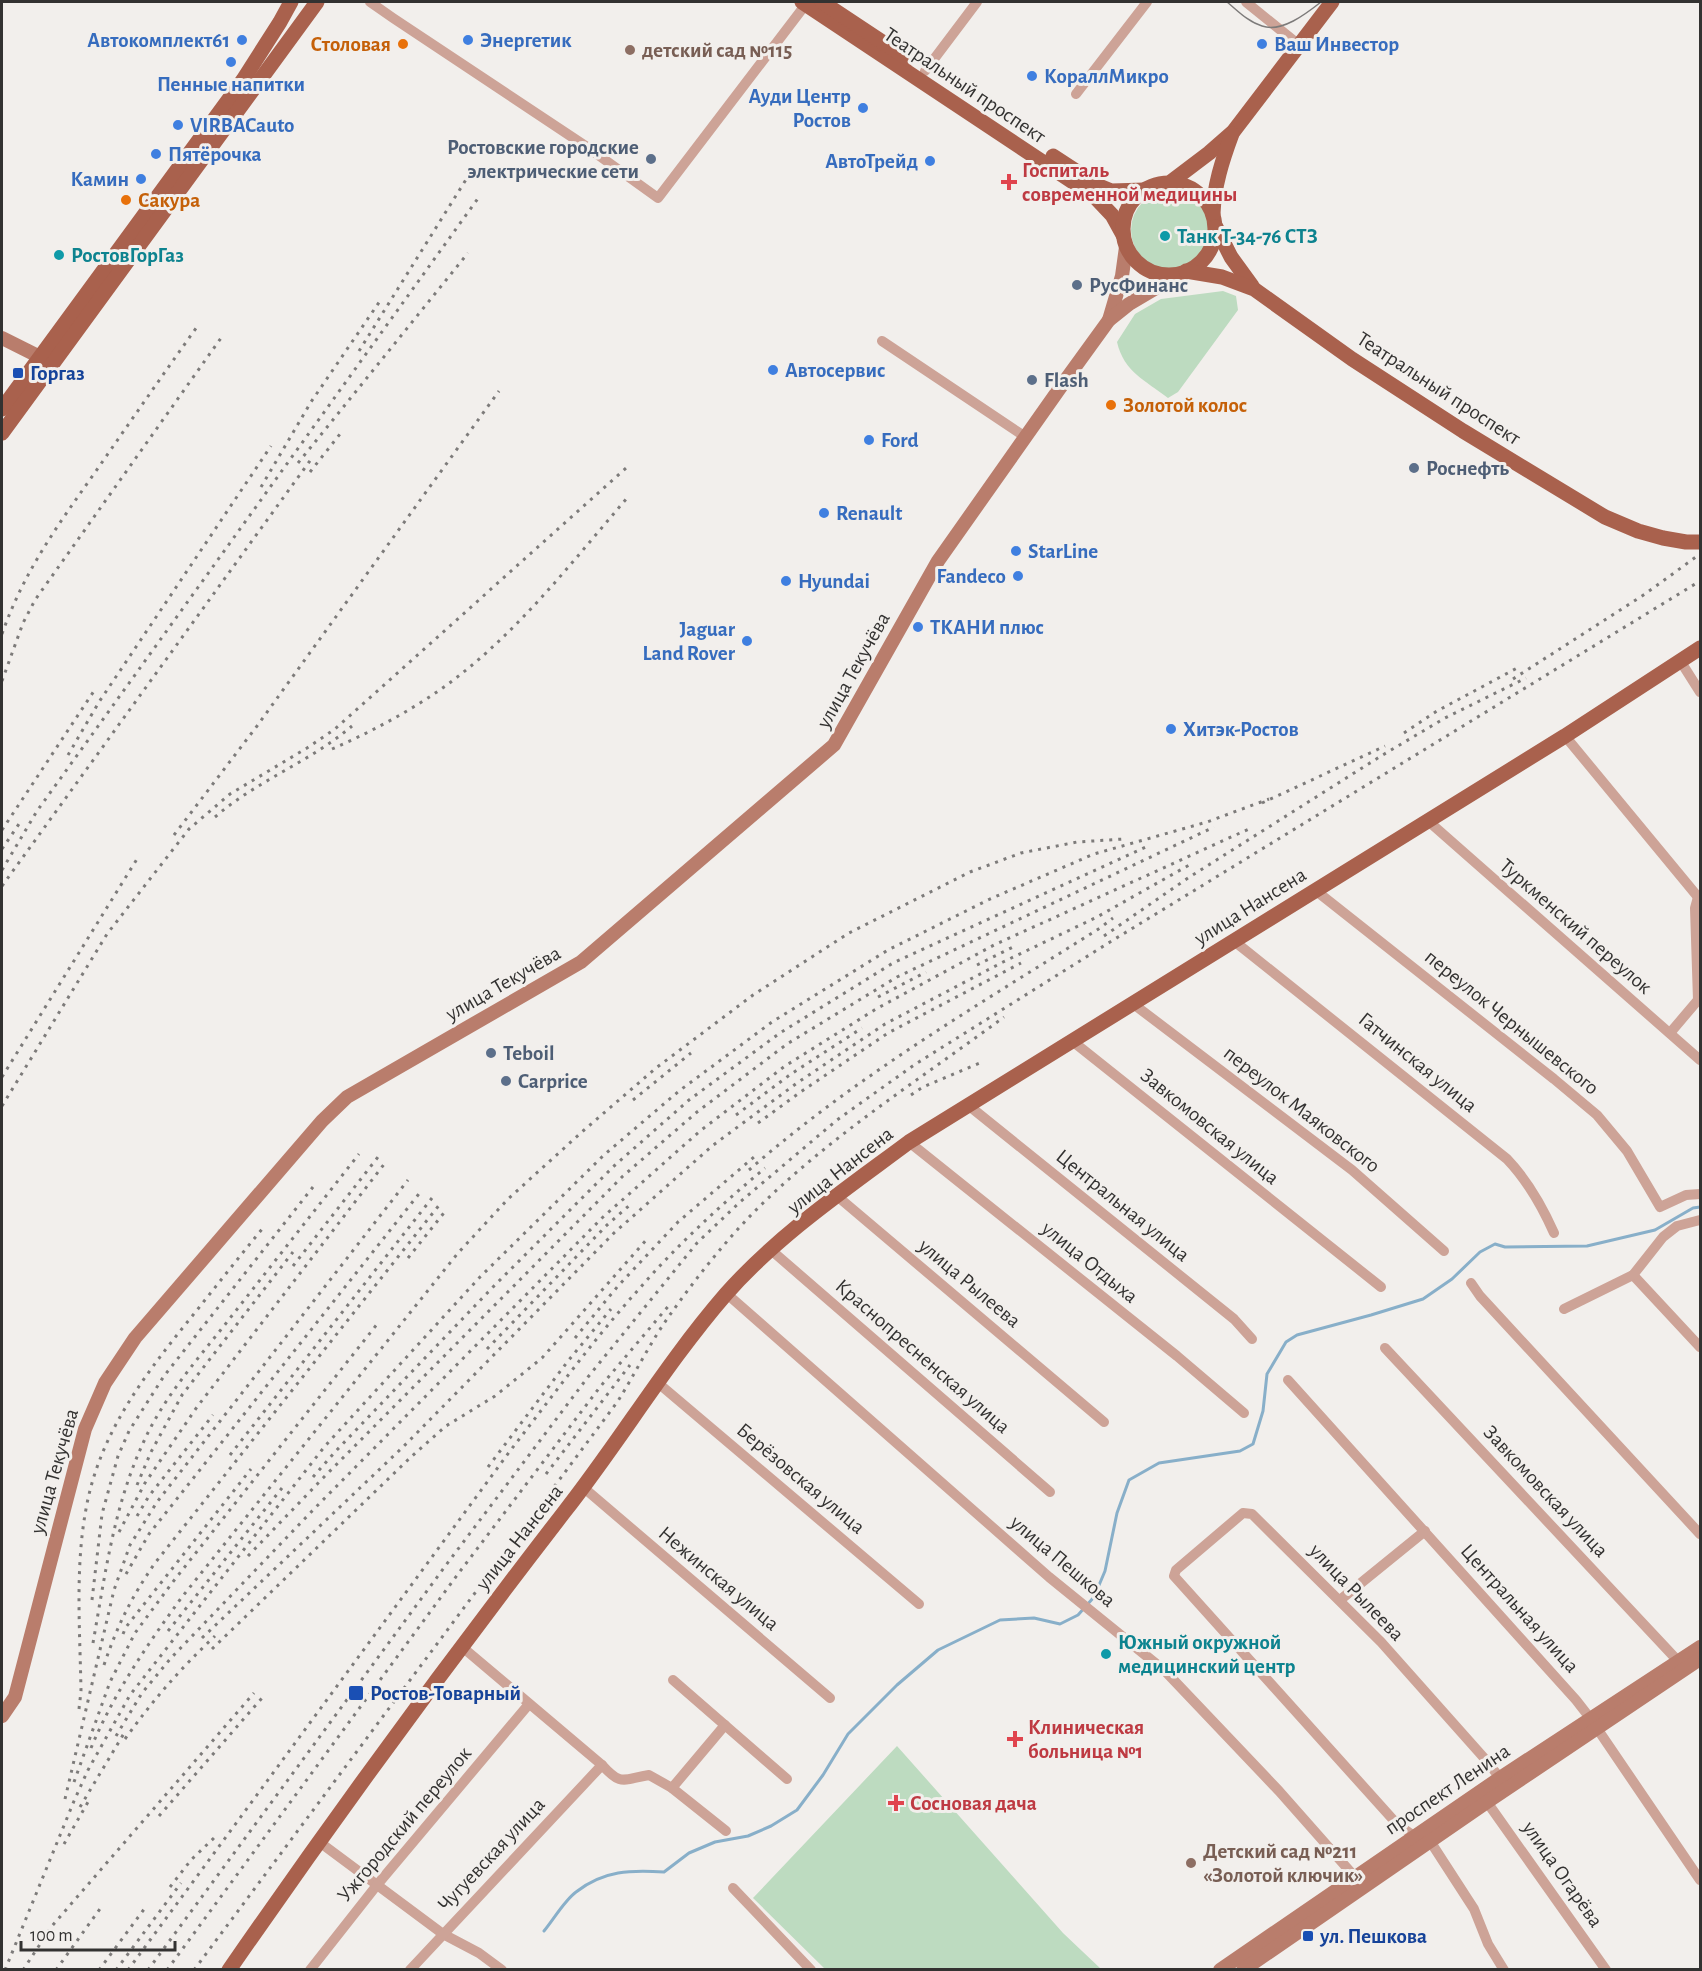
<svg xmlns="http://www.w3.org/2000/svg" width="1702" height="1971" font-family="'Alegreya Sans',sans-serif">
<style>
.green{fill:#bddbc0}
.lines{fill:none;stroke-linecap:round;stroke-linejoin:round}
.stream{stroke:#88afc9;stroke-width:3}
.street{stroke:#cda397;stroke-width:10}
.secondary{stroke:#b97d6c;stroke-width:14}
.primary{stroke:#a9614d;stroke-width:15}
.tram{stroke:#7d7b7a;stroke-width:1.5}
.rail{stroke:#7d7b7a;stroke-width:3;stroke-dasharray:3 6;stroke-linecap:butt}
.shop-dot{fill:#3f7fe0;stroke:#f2efec;stroke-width:2}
.food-dot{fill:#e8710a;stroke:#f2efec;stroke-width:2}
.education-dot{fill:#8d6e63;stroke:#f2efec;stroke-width:2}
.service-dot{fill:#5c6f8a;stroke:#f2efec;stroke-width:2}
.health-dot{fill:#e0444e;stroke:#f2efec;stroke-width:2}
.culture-dot{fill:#0f9aa8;stroke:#f2efec;stroke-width:2}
.transit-dot{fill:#1a4fb4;stroke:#f2efec;stroke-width:2}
.labels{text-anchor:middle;stroke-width:6;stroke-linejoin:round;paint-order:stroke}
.shop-label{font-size:21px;font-weight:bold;fill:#366cbe;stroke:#f2efec;text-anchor:start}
.food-label{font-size:21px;font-weight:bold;fill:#c56008;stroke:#f2efec;text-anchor:start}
.education-label{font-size:21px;font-weight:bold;fill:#785e54;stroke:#f2efec;text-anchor:start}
.street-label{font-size:21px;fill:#333231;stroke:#f2efec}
.service-label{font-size:21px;font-weight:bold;fill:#4e5e75;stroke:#f2efec;text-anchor:start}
.health-label{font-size:21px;font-weight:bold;fill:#be3a42;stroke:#f2efec;text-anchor:start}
.culture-label{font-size:21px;font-weight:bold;fill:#0d838f;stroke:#f2efec;text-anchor:start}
.transit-label{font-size:21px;font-weight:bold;fill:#164399;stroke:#f2efec;text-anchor:start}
</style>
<rect width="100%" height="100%" fill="#f2efec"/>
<!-- green -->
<g class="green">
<circle cx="1170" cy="230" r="39"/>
<path d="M1223,291l13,5 2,14 -60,82 -10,6c-23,-18 -44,-26 -51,-56l18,-28 26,-15z"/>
<polygon points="897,1746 1063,1933 1101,1969 825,1969 753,1898"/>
</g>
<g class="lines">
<!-- stream -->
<path class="stream" d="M544,1931c10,-12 20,-30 32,-39 28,-22 55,-22 88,-20l25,-19 26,-11 33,-6 23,-10 26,-16 26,-35 25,-41 49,-49 41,-35 62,-30 34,-2 26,6 18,-9 16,-18 11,-26 12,-58 12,-33 30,-17 81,-12 13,-7 10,-33 4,-37 19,-32 11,-7 74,-20 52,-16 29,-20 28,-27 15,-8 10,3 82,-1 68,-16 38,-22 7,-1"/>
<!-- street -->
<g class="street">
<polyline points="370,2 393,18 587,147 658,198 806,4"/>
<polyline points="1246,2 1299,45"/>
<polyline points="925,71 977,2"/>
<polyline points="1076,94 1147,2"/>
<polyline points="882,341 1024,436"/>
<polyline points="1681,662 1700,692"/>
<polyline points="1565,736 1698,897"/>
<polyline points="1427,820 1700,1060"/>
<polyline points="1315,890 1554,1079 1597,1115 1627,1151 1660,1207 1686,1195 1700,1194"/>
<path d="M1234,941l273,218c21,22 35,47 47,74"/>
<polyline points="1132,1003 1352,1170 1444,1251"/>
<polyline points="1670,1033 1698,1000 1695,908 1698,897 1700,896"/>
<polyline points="1071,1040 1381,1287"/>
<polyline points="968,1105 1234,1319 1252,1339"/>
<polyline points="909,1142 1177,1356 1244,1413"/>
<polyline points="837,1196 1104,1422"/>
<polyline points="771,1250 1050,1492"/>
<polyline points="1633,1275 1700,1347"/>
<polyline points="1471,1283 1480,1296 1700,1534"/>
<polyline points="727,1294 1049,1577 1165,1671 1279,1791 1355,1877"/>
<polyline points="1564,1309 1633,1275 1663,1237 1677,1226 1700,1220"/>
<polyline points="1385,1348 1678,1661"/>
<polyline points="1288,1380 1576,1700 1590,1718 1700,1880"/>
<polyline points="658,1383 919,1604"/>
<polyline points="584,1488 830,1698"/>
<polyline points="1340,1600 1425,1531"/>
<path d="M461,1646l141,119c20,22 21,14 47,10l23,13 54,43"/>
<polyline points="673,1680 787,1779"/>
<polyline points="672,1788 725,1725"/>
<polyline points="1487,1802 1606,1970"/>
<polyline points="1414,1836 1397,1824 1174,1576 1176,1570 1243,1513 1252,1514 1381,1642 1485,1759 1500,1778"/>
<polyline points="318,1841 443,1934 479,1953 502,1970"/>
<polyline points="1430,1841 1474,1909 1488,1944 1504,1970"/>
<polyline points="733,1888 811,1970"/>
<polyline points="310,1970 377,1885 529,1704"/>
<polyline points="410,1970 602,1765"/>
</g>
<!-- secondary -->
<g class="secondary">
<polyline points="1109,320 1122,276 1126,247"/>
<polyline points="2,338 48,361"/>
<polyline points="2,1716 15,1697 85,1429 105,1383 135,1338 322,1121 347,1097 581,962 834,745 938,561 1067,378 1109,320 1129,304 1178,275"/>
<polyline points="1220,1970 1500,1778 1700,1647"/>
<polyline points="1243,1970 1487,1802 1700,1659"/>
</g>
<!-- primary -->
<g class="primary">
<polyline points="802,2 1094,196 1112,215 1123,235"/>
<polyline points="822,2 908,59"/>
<polyline points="1053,156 1099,186 1111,191 1145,190"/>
<polyline points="1172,181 1209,153 1233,132 1332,2"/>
<circle cx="1169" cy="229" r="46"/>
<path d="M1213,214c1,-28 9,-53 19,-80"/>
<polyline points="1216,227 1231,257 1252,286"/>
<polyline points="1186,271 1222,277 1254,289 1352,359 1463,431 1605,517 1638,531 1663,538 1686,542 1700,542"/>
<polyline points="2,409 243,80 280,22 291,2"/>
<polyline points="2,433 317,2"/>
<path d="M229,1970c108,-156 220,-309 336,-459 55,-70 102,-149 161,-217 52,-59 120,-105 183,-152l656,-406 135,-88"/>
</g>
<!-- tram -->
<path class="tram" d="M1227,2c10,8 21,20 35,24 20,7 45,-13 59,-24"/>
<!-- rail -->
<g class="rail">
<polyline points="359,351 467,178"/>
<polyline points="298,463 468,253"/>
<polyline points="310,472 340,434"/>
<polyline points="261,487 311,402 382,298"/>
<path d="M2,634c22,-63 56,-109 94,-163 34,-49 68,-98 103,-147"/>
<polyline points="1513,679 1645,594 1700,554"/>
<polyline points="2,681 23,623 35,600 221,338"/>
<polyline points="1404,733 1437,711 1519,667"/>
<path d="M332,749c39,-17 78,-38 112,-62 72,-52 127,-124 184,-190"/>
<polyline points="68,755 99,702 271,446"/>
<polyline points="1262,803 1385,746"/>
<path d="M215,817c41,-36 95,-55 137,-91"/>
<polyline points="2,830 94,691"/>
<polyline points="174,835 257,726 499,391"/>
<polyline points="2,849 21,821"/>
<polyline points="2,870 37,811 479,197"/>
<polyline points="2,886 312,458"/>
<polyline points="1104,936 1188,878 1381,756 1445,718 1526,678"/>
<polyline points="977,965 1015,946"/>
<polyline points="878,997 926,972"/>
<polyline points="2,1077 137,859"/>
<polyline points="911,1095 923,1087 982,1062"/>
<polyline points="633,1100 691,1053"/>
<polyline points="2,1106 107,934 189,829 230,794 307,748 335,729 626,468"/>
<polyline points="736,1115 791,1074 862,1028"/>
<polyline points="758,1123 802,1091 888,1033 1021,963"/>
<path d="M749,1170c107,-94 231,-166 351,-242l13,-10"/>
<polyline points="408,1258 447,1209"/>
<polyline points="293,1266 378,1157"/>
<polyline points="575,1338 618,1286 678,1222 754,1157"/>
<polyline points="487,1349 607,1225 631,1204"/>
<polyline points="230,1455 432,1198"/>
<polyline points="488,1467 568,1361 611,1309"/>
<polyline points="546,1474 630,1365"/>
<polyline points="313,1477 334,1453 493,1287 614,1166 689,1100 780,1033 893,963 1148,846"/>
<polyline points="137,1485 151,1452 182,1395 293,1252"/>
<polyline points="137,1516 149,1496 213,1415"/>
<polyline points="119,1532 145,1483 197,1407 385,1163"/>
<polyline points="248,1556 323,1478 623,1176 697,1112 787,1044 897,977 1214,827"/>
<polyline points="126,1574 149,1534 422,1190"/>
<polyline points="92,1600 102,1514 118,1456 129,1431 164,1376 313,1187"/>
<polyline points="168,1631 282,1488"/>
<polyline points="123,1634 126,1627 251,1469"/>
<polyline points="202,1638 403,1447 614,1233 712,1146 797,1083 885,1024 1003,962 1097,917 1191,864"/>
<path d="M93,1643c12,-68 21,-138 51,-202 20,-44 53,-81 83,-119 44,-56 88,-112 132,-168"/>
<polyline points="212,1649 412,1456 446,1426 495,1396 542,1358 647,1239"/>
<path d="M104,1665c14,-41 27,-67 51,-102l285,-359"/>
<path d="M79,1709l2,-18c-1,-60 -6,-123 5,-182 13,-74 57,-132 103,-189 25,-31 49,-62 74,-92"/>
<polyline points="116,1736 142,1693 171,1658 315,1508 602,1218 700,1131 785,1066 876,1009 994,945 1251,828"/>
<path d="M125,1739c28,-39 55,-70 90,-103"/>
<path d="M91,1748c23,-55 56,-103 91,-151l276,-344 50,-54 75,-68 73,-63 97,-73 96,-62 121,-61 51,-19 56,-11 47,-3"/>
<polyline points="74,1782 110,1682 135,1633 172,1583 378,1323"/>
<polyline points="65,1799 114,1590 130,1545 157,1502 408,1180"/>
<polyline points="80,1807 126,1730"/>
<polyline points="159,1816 262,1698"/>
<polyline points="64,1844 88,1802"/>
<polyline points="170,1887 191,1860 216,1836"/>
<polyline points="5,1970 74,1801 88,1770 130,1695 325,1446 480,1277 604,1155 679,1091 772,1022 888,950 990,899 1094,854 1207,822 1269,799"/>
<polyline points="23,1970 52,1926 254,1693"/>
<polyline points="56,1970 102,1906"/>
<polyline points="99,1970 145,1908"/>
<polyline points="116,1970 181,1883"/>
<path d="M128,1970l382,-519c42,-54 83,-111 129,-162 38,-44 82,-84 126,-121"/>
<polyline points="148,1970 446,1565 588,1377 697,1243 740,1202 837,1120 914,1065 1110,942 1700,581"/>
<polyline points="167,1970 458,1574 600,1387 671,1303"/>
<path d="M194,1970l424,-569c18,-29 34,-62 54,-89 24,-34 52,-69 81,-99 74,-75 166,-133 251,-196"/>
</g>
</g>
<!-- markers -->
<g class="shop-dot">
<circle cx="242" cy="40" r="6"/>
<circle cx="468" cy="40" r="6"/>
<circle cx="1262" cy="44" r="6"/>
<circle cx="231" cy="62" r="6"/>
<circle cx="1032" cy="76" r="6"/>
<circle cx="863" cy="108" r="6"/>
<circle cx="178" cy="125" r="6"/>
<circle cx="156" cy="154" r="6"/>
<circle cx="930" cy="161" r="6"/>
<circle cx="141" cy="179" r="6"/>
<circle cx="773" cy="370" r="6"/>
<circle cx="869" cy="440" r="6"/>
<circle cx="824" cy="513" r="6"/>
<circle cx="1016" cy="551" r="6"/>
<circle cx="1018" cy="576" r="6"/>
<circle cx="786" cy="581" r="6"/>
<circle cx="918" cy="627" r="6"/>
<circle cx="747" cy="641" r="6"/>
<circle cx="1171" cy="729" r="6"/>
</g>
<g class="food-dot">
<circle cx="403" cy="44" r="6"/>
<circle cx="126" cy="200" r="6"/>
<circle cx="1111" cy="405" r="6"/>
</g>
<g class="education-dot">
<circle cx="630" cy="50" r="6"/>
<circle cx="1191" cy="1863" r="6"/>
</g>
<g class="service-dot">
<circle cx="651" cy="159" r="6"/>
<circle cx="1077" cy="285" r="6"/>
<circle cx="1032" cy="380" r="6"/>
<circle cx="1414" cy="468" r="6"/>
<circle cx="491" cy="1053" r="6"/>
<circle cx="506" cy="1081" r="6"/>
</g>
<g class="health-dot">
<path d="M1006 173h6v6h6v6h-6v6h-6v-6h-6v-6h6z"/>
<path d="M1012 1730h6v6h6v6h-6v6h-6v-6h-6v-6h6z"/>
<path d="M893 1794h6v6h6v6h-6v6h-6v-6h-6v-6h6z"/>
</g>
<g class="culture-dot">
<circle cx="1165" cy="236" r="6"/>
<circle cx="59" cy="255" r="6"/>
<circle cx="1106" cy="1654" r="6"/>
</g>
<g class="transit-dot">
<rect x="12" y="367" width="12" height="12" rx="3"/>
<rect x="348" y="1685" width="16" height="16" rx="3"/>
<rect x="1302" y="1930" width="12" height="12" rx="3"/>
</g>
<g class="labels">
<!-- shop labels -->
<g class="shop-label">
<text x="230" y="47" text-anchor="end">Автокомплект61</text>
<text x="480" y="47">Энергетик</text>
<text x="1274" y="51">Ваш Инвестор</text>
<text x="1044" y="83">КораллМикро</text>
<text x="231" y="91" text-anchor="middle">Пенные напитки</text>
<text x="851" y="103" text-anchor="end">Ауди Центр<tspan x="851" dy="24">Ростов</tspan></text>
<text x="190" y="132">VIRBACauto</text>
<text x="168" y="161">Пятёрочка</text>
<text x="918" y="168" text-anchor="end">АвтоТрейд</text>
<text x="129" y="186" text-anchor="end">Камин</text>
<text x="785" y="377">Автосервис</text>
<text x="881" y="447">Ford</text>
<text x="836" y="520">Renault</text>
<text x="1028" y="558">StarLine</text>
<text x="1006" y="583" text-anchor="end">Fandeco</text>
<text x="798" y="588">Hyundai</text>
<text x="930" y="634">ТКАНИ плюс</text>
<text x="735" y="636" text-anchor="end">Jaguar<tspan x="735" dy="24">Land Rover</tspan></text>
<text x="1183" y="736">Хитэк-Ростов</text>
</g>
<!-- food labels -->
<g class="food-label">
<text x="391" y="51" text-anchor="end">Столовая</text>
<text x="138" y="207">Сакура</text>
<text x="1123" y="412">Золотой колос</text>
</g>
<!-- education labels -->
<g class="education-label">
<text x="642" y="57">детский сад №115</text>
<text x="1203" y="1858">Детский сад №211<tspan x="1203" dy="24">«Золотой ключик»</tspan></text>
</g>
<!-- street labels -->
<g class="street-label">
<text transform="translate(965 85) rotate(34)" y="7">Театральный проспект</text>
<text transform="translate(1439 388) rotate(33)" y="7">Театральный проспект</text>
<text transform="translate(853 670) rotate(-61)" y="7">улица Текучёва</text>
<text transform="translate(1250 906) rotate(-32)" y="7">улица Нансена</text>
<text transform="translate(1576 926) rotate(41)" y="7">Туркменский переулок</text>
<text transform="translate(503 983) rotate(-30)" y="7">улица Текучёва</text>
<text transform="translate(1512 1022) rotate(39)" y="7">переулок Чернышевского</text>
<text transform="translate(1418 1062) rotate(39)" y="7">Гатчинская улица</text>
<text transform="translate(1302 1109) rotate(38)" y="7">переулок Маяковского</text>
<text transform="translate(1210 1126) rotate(39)" y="7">Завкомовская улица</text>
<text transform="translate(840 1170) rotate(-38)" y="7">улица Нансена</text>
<text transform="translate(1123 1205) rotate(39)" y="7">Центральная улица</text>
<text transform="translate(1090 1262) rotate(39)" y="7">улица Отдыха</text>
<text transform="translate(970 1283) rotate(40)" y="7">улица Рылеева</text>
<text transform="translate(923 1356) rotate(41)" y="7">Краснопресненская улица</text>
<text transform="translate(54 1471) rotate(-74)" y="7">улица Текучёва</text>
<text transform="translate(801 1478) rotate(40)" y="7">Берёзовская улица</text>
<text transform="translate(1546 1491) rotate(47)" y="7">Завкомовская улица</text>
<text transform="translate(519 1537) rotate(-52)" y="7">улица Нансена</text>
<text transform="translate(1063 1561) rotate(40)" y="7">улица Пешкова</text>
<text transform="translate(719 1578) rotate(40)" y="7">Нежинская улица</text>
<text transform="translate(1357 1592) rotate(46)" y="7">улица Рылеева</text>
<text transform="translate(1520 1608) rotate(48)" y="7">Центральная улица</text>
<text transform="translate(1447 1789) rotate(-34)" y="7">проспект Ленина</text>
<text transform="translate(404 1824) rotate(-50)" y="7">Ужгородский переулок</text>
<text transform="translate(491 1854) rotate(-47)" y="7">Чугуевская улица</text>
<text transform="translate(1563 1874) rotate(55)" y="7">улица Огарёва</text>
</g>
<!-- service labels -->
<g class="service-label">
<text x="639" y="154" text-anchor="end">Ростовские городские<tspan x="639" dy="24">электрические сети</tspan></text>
<text x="1089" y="292">РусФинанс</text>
<text x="1044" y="387">Flash</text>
<text x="1426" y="475">Роснефть</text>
<text x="503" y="1060">Teboil</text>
<text x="518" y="1088">Carprice</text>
</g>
<!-- health labels -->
<g class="health-label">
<text x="1022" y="177">Госпиталь<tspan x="1022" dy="24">современной медицины</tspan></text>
<text x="1028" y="1734">Клиническая<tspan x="1028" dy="24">больница №1</tspan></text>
<text x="910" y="1810">Сосновая дача</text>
</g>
<!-- culture labels -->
<g class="culture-label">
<text x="1177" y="243">Танк Т-34-76 СТЗ</text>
<text x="71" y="262">РостовГорГаз</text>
<text x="1118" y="1649">Южный окружной<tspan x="1118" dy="24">медицинский центр</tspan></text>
</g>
<!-- transit labels -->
<g class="transit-label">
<text x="30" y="380">Горгаз</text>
<text x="370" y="1700">Ростов-Товарный</text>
<text x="1320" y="1943">ул. Пешкова</text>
</g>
</g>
<!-- border -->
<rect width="1702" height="1971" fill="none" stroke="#333231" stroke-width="6"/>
<!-- scale -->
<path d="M21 1941v9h154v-9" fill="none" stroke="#333231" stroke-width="3"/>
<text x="30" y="1941" font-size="18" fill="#333231" stroke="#f2efec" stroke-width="4.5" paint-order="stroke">100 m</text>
</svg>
